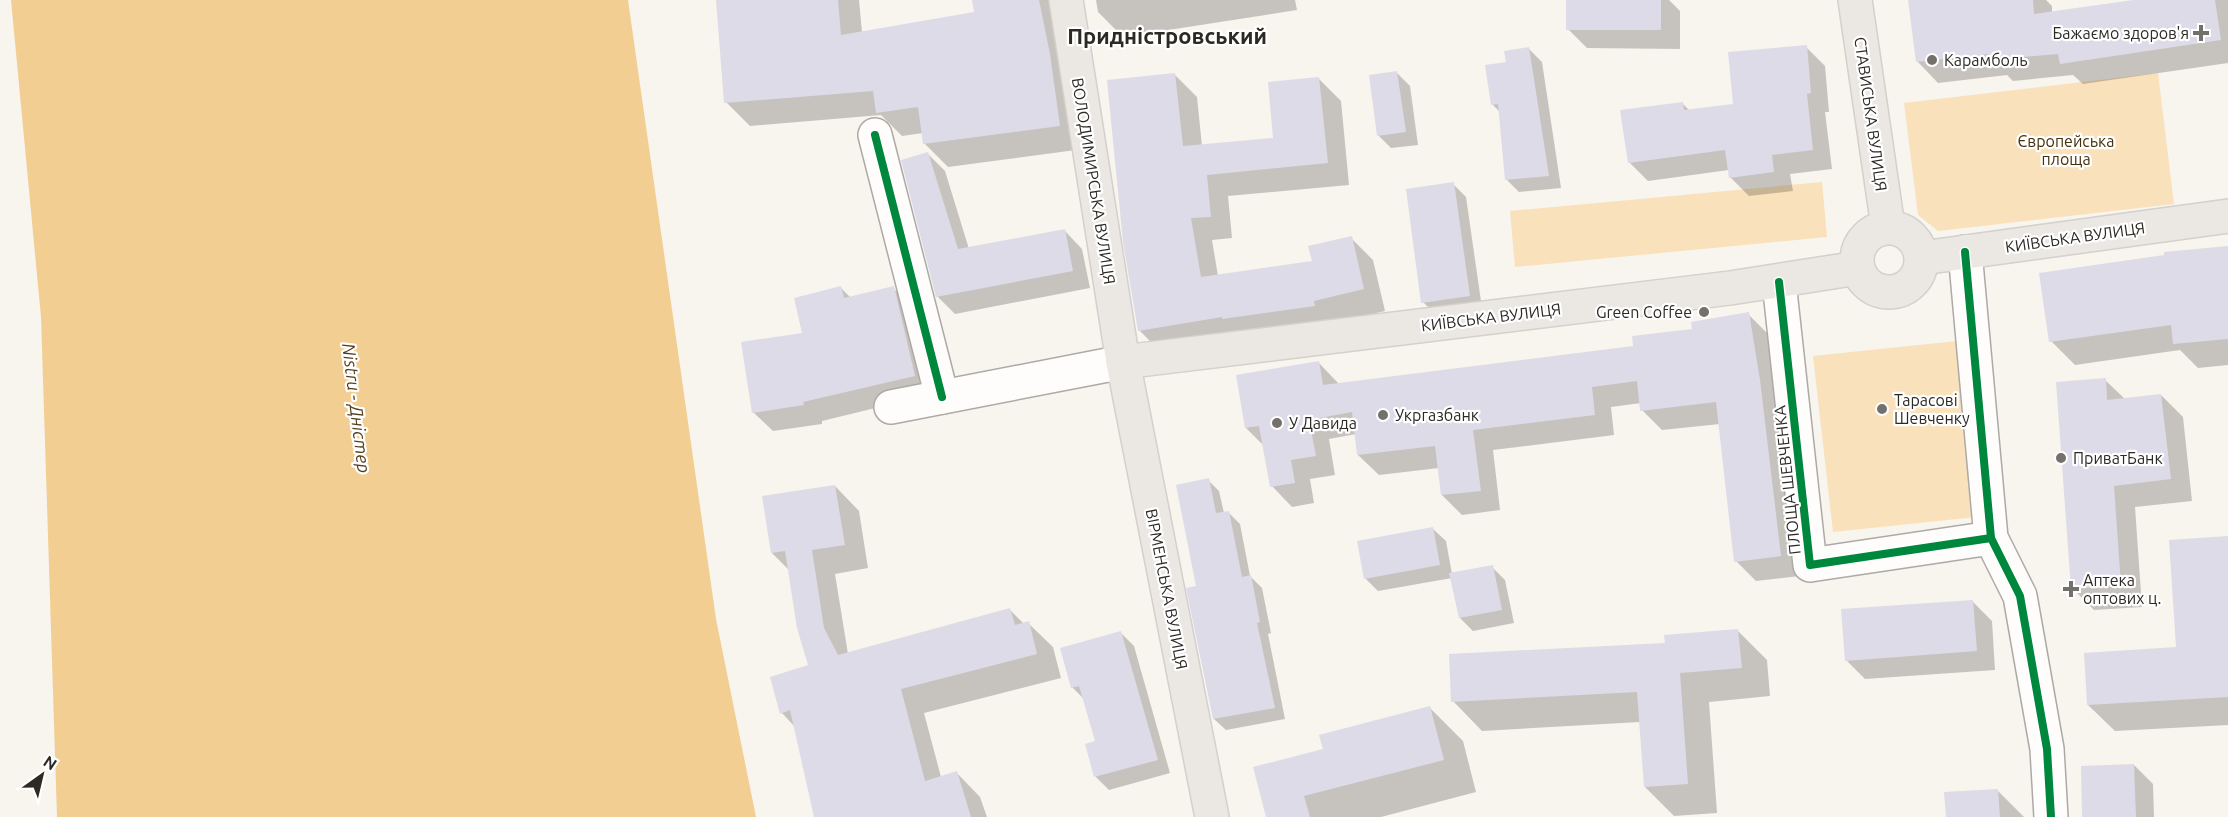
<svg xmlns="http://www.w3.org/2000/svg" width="2228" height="817" font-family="Ubuntu,sans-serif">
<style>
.green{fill:#f9e1bb}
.water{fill:#f3ce92}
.shadow{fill:#0003}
.building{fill:#dddbe8}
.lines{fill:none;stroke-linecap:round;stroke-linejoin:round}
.minor-casing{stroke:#adaaa6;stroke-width:36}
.major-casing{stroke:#d3d0cd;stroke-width:36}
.minor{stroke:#fefdfc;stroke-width:33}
.major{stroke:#ebe7e2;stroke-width:33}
.cycleway-casing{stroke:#fff;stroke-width:11}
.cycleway{stroke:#00873e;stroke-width:8}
.poi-dot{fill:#74716c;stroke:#fff;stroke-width:2}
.labels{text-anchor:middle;stroke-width:4.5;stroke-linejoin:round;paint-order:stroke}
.poi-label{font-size:16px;fill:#2d2a26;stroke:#fff;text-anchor:start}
.street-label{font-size:16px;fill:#2d2a26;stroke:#fff}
.park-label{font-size:16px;fill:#44300b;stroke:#fff}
.water-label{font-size:18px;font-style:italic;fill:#543f1c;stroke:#fff}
.district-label{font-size:22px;font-weight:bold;fill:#2d2a26;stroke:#fff}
</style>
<rect width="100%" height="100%" fill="#f8f4ee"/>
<!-- green -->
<g class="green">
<polygon points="2158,73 2174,204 1938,231 1918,215 1904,103"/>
<polygon points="1822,182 1827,237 1515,267 1510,211"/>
<polygon points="1957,341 1976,517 1833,532 1813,356"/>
</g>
<!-- water -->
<polygon class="water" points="11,0 628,0 716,619 756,817 57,817 41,317"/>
<!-- shadow -->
<g class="shadow">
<polygon points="718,0 859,0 862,32 976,13 973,0 1059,0 1083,149 948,167 924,143 923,133 902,136 881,115 750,126 726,102"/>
<polygon points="1096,0 1295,0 1297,10 1123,37 1098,12"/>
<polygon points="1568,0 1669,0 1680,11 1680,49 1587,48 1568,29"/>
<polygon points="1910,0 2046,0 2052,6 2052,13 2144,0 2228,0 2228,63 2083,84 2073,75 2013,81 2007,75 1938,83 1917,61"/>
<polygon points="1806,47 1825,66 1829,112 1825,112 1832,169 1790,174 1793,191 1749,196 1730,177 1729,170 1648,181 1629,162 1682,103 1690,111 1735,106"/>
<polygon points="1529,49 1542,62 1561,188 1519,192 1506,179 1500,112 1493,105 1507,63"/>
<polygon points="1397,73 1410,86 1418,145 1391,148 1378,135"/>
<polygon points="1175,75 1197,97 1202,146 1275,139 1319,79 1341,101 1349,185 1228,196 1232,238 1212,240 1218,276 1314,262 1351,238 1373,260 1385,311 1335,323 1161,352 1139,330"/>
<polygon points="928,154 945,171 969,249 1065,231 1082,249 1090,288 955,314 937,296"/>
<polygon points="1453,184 1466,197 1482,308 1436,315 1423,302"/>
<polygon points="2228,248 2228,365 2198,368 2180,350 2075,365 2051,341"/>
<polygon points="841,288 851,298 893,288 912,307 933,394 822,421 822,424 773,431 753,412 804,334"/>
<polygon points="1748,314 1768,334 1800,576 1756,581 1736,561 1720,424 1662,430 1642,410 1641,403 1611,407 1614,435 1493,450 1500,510 1462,515 1442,495 1439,468 1379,475 1358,455 1356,434 1329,439 1335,475 1310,479 1314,503 1292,507 1272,486 1264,446 1246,428 1319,363 1339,384 1634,347"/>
<polygon points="2105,380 2125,399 2161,395 2183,417 2192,501 2135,507 2142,607 2094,610 2072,588"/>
<polygon points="1208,480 1219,491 1224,513 1228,512 1240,524 1250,576 1262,588 1271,633 1268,634 1285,719 1226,730 1214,719 1198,587"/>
<polygon points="835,486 859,511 868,568 835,574 848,654 1010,610 1024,624 1028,623 1053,647 1061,678 924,713 941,777 956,772 980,797 987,817 815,817 795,727 782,713 772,678 810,666 789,570 772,553"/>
<polygon points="1433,529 1446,541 1452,574 1492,567 1505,580 1514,623 1473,631 1460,618 1452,578 1378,591 1365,578"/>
<polygon points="2228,538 2228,725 2115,731 2088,705 2177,649"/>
<polygon points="1973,602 1992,621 1995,670 1865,679 1846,660"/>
<polygon points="1737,630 1767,660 1770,696 1709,702 1717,813 1674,816 1645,787 1640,722 1482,731 1453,701 1667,644"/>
<polygon points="1121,633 1134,646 1170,773 1109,790 1096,777 1087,745 1097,742 1084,699 1072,687"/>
<polygon points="1430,708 1463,741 1476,792 1381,817 1268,817 1324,750"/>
<polygon points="2134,765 2153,784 2154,817 2084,817"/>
<polygon points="1997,790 2024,817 1947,817"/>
</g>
<!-- building -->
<g class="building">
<polygon points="716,0 838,0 841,35 974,12 972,0 1039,0 1050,54 1060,126 923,144 918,107 876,113 873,91 724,103"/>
<rect x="1566" y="0" width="95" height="30"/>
<polygon points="1908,0 2033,0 2034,14 2133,0 2215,0 2221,40 2060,64 2058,54 1990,60 1989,54 1916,62"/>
<polygon points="1807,45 1811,93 1807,94 1813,150 1772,155 1774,172 1729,178 1725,150 1628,163 1620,110 1683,102 1684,110 1733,104 1728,52"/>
<polygon points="1529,47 1549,176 1505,180 1498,104 1491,105 1485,65 1506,62 1504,51"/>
<polygon points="1397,71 1406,132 1377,136 1369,75"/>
<polygon points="1175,73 1183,146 1273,138 1268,82 1319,77 1328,163 1207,175 1211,217 1191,218 1201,277 1312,261 1308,246 1352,236 1364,289 1314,301 1315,306 1222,319 1222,317 1138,331 1123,242 1107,80"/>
<polygon points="928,152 958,249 1065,229 1073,271 936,297 901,160"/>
<polygon points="1454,182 1470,296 1421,303 1406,189"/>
<polygon points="2228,246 2228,339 2173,344 2171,325 2049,342 2039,273 2164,255 2164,252"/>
<polygon points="841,286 844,298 894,286 915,376 803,402 804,405 752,413 741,342 802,333 794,298"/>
<polygon points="1749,312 1760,380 1781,556 1734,562 1716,402 1640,411 1637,381 1592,387 1595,415 1473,430 1481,491 1441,495 1435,446 1357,455 1352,412 1309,420 1316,456 1291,460 1295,483 1270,487 1259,426 1245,428 1236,375 1319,361 1323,385 1633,346 1632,336 1692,329 1691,322"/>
<polygon points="2106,378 2107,400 2161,394 2171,479 2114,486 2121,585 2071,589 2056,382"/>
<polygon points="1209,478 1216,513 1229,511 1242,577 1251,575 1260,622 1257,623 1275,708 1213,719 1186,588 1196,586 1176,485"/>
<polygon points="835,485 845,545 812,550 824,628 838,655 1010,608 1015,625 1029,621 1037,654 901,689 925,781 957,771 971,817 814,817 790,710 780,714 770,677 808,665 797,628 785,551 771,553 762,496"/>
<polygon points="1433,527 1440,565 1364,579 1357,541"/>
<polygon points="2228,536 2228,697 2087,705 2084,653 2176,647 2169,540"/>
<polygon points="1493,565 1502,610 1459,618 1449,573"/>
<polygon points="1973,600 1977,651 1845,661 1841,609"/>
<polygon points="1738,629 1742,668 1680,673 1688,784 1644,787 1637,692 1451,702 1449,654 1665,643 1664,635"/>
<polygon points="1121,631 1158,760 1094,777 1085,744 1095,741 1079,686 1071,688 1060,648"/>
<polygon points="1430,706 1444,760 1304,796 1310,817 1266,817 1253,767 1323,749 1319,735"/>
<polygon points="2134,764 2136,817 2082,817 2081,766"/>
<polygon points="1998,789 2000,817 1946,817 1944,792"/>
</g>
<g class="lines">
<defs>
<g id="minor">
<polyline points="875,135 942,397"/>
<polyline points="1965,252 1991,538 2020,596 2047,749 2051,817"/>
<polyline points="1779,282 1810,565 1991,538"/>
<polyline points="891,407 1123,362"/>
</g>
<g id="major">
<polyline points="1066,0 1123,362 1212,817"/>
<polyline points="1855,0 1888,227"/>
<circle cx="1889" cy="260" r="32"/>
<polyline points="1922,258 2228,216"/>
<polyline points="1123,362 1730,288 1858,268"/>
</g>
</defs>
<!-- minor casing -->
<use href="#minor" class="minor-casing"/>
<!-- major casing -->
<use href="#major" class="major-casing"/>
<!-- minor -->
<use href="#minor" class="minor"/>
<!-- major -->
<use href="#major" class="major"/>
<defs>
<g id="cycleway">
<polyline points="875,135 942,397"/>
<polyline points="1965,252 1991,538 2020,596 2047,749 2051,817"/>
<polyline points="1779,282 1810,565 1991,538"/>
</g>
</defs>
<!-- cycleway casing -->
<use href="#cycleway" class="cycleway-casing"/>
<!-- cycleway -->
<use href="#cycleway" class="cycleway"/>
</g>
<!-- markers -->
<g class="poi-dot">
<path d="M2198 24h6v6h6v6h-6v6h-6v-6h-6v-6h6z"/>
<circle cx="1932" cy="60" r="6"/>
<circle cx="1704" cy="312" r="6"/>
<circle cx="1882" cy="409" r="6"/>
<circle cx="1383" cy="415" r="6"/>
<circle cx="1277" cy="423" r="6"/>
<circle cx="2061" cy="458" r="6"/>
<path d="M2068 580h6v6h6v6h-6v6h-6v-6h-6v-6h6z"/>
</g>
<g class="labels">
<!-- poi labels -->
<g class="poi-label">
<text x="2189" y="39" text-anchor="end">Бажаємо здоров'я</text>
<text x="1944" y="66">Карамболь</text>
<text x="1692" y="318" text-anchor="end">Green Coffee</text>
<text x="1894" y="406">Тарасові<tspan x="1894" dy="18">Шевченку</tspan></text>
<text x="1395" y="421">Укргазбанк</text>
<text x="1289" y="429">У Давида</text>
<text x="2073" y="464">ПриватБанк</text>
<text x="2083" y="586">Аптека<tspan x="2083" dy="18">оптових ц.</tspan></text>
</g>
<!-- street labels -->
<g class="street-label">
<text transform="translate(1871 114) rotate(82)" y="6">СТАВИСЬКА ВУЛИЦЯ</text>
<text transform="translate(1094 181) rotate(81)" y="6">ВОЛОДИМИРСЬКА ВУЛИЦЯ</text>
<text transform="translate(2075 237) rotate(-8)" y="6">КИЇВСЬКА ВУЛИЦЯ</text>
<text transform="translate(1491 317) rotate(-7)" y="6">КИЇВСЬКА ВУЛИЦЯ</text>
<text transform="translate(1787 480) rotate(-96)" y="6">ПЛОЩА ШЕВЧЕНКА</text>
<text transform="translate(1167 589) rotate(79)" y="6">ВІРМЕНСЬКА ВУЛИЦЯ</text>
</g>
<!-- park labels -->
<g class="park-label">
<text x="2066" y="147">Європейська<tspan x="2066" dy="18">площа</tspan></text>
</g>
<!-- water labels -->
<g class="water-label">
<text transform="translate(356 408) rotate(83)" y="6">Nistru - Дністер</text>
</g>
<!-- district labels -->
<g class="district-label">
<text x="1167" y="44">Придністровський</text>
</g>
</g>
<!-- north arrow -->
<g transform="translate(42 775) rotate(34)" stroke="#ffffff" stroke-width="4.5" paint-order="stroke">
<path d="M0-4.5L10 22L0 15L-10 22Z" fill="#2d2a26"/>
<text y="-9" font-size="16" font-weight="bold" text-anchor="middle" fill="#2d2a26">N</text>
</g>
</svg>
